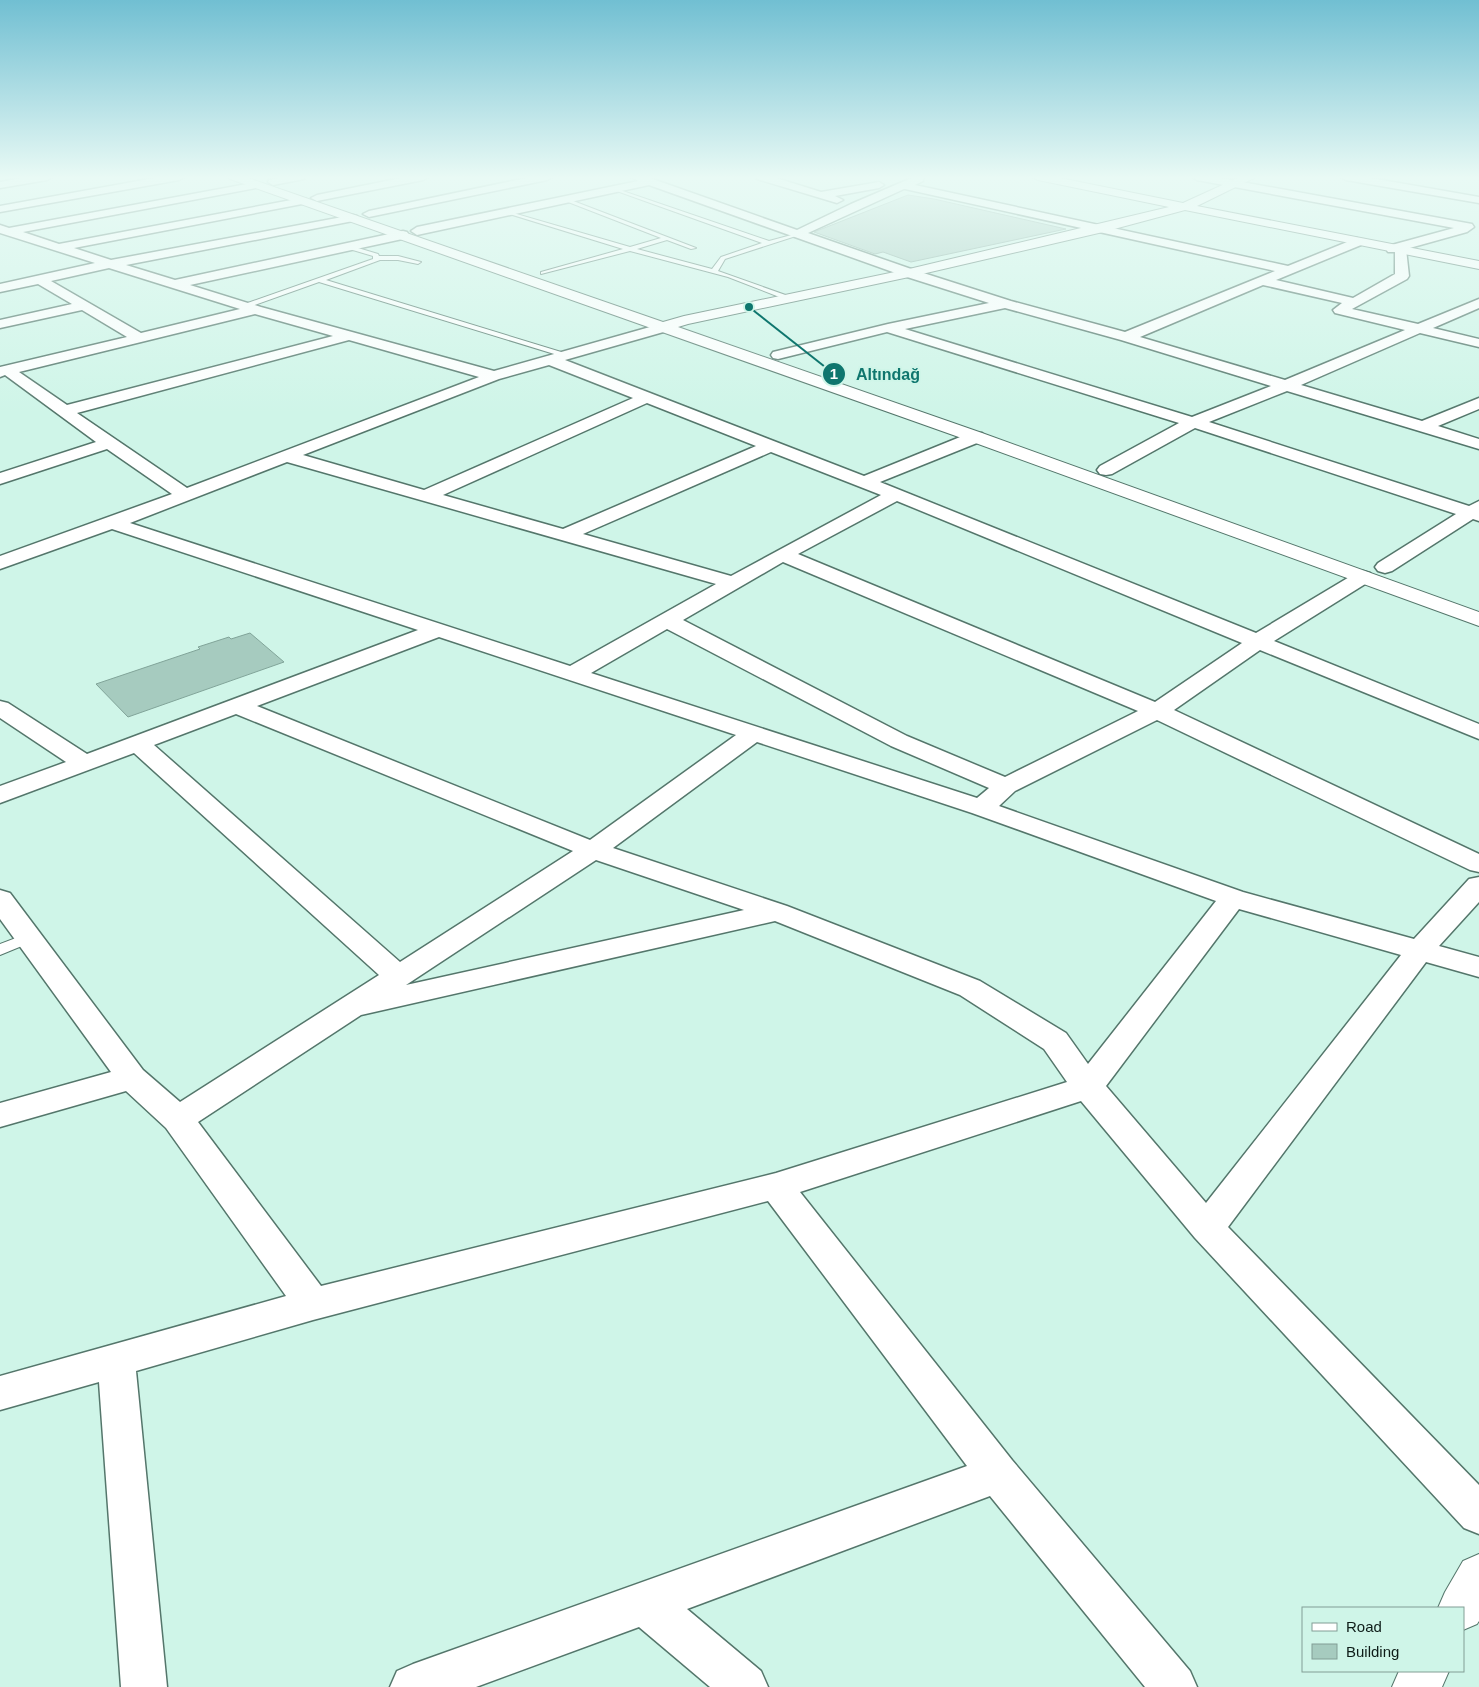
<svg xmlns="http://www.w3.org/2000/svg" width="1479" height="1687" font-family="Helvetica,sans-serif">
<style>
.building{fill:#a6cbbf;stroke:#81a499}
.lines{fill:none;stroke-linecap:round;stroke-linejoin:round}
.lane-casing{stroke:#54766b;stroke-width:2}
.street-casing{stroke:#54766b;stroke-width:3}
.secondary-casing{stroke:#54766b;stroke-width:2}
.lane{fill:#fff;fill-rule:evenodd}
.street{fill:#fff;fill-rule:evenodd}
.secondary{fill:#fff;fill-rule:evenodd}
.leader{fill:none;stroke:#0f766e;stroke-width:2}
.callout-dot{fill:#0f766e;stroke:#cff5e8;stroke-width:2}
.mark-label{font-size:15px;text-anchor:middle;font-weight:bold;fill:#fff}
.callout-label{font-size:16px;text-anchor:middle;font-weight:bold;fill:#0f766e;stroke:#cff5e8;stroke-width:4;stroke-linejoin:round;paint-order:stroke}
</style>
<rect width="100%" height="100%" fill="#cff5e8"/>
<!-- building -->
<g class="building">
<polygon points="908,195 934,199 1066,229 911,262 883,252 875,254 814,232"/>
<polygon points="250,633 284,662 128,717 96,684 200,649 198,647 229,637 231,639"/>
</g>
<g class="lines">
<defs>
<g id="lane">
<polygon points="614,188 769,241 799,233 799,235 725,259 718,271 794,298 787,300 728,277 630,251 541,274 541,272 623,249 506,213 506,211 630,247 661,238 563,200 568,199 696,248 691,249 667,240 637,249 712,269 721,257 762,243 614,190"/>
<polygon points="348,245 378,254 379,256 398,256 421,262 418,264 398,260 380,260 326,280 571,355 564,357 319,282 246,308 239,306 373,259 373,256 346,248 345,247"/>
<polygon points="29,933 34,935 36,938 34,941 0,955 0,944"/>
</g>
<g id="street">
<polygon points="27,177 52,177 47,180 0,188 0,182"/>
<polygon points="160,177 184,177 179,180 0,212 0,206"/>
<polygon points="282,177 305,177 304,179 273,185 268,182 269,180"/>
<polygon points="406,177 428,177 423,180 317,201 311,198 317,195"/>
<polygon points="531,177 552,177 547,180 369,217 363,214 369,211"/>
<path d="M631,177h16l150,53 54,-26 63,-27h9v4l-8,4 373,81 69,-28 6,4 -2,3 -85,35 77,18 42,-24v-22h-7l-2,-3 2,-3 66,-18 -257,-48 -5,-3h23l257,47 2,3 -7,5 -61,17 3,27 -2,3 -55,30 66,15 61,-25v9l-46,20 46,11v8l-59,-14 -119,52 121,36 57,-23v11l-41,17 41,13v10l-192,-58 -78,31 260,84 10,-5v20l-6,-2 -81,52 -7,2 -7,-2 -3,-4 3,-4 78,-49 -261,-86 -83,46 -6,1 -6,-1 -3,-4 3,-4 79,-43 -292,-91 -109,27 -5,-1 -2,-3 2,-3 115,-28 101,-21 -85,-27 -255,-91 -232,50 -6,-4 6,-4 221,-46zM904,189h1l370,82 -150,61 -114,-31 -97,-31 -106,-37zM1263,285l79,18 -9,7 2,3 70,17 -120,50 -145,-43zM1005,308l116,32 150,46 -79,31 -287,-88z"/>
<polygon points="756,177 773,177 821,192 879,182 884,185 879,188 835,196 843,200 837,203 757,179"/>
<polygon points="1341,177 1365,177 1479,197 1479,203 1346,180"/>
<path d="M257,182l5,3 -1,2 -238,45 36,12 243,-46 4,1 2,2 -6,3 -228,44 37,12 242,-45 4,1 2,2 -2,2 -4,1 -227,44 49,15 228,-49 4,1 2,3 -2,3 -217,47 71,22 233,64 163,-46h10l2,3 -2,3 -102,29 299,116 106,-43h12l2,4 -2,4 -102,41 376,151 100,-60 7,-2 7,2 3,4 -3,4 -96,60 205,83v15l-219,-89 -86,60 305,144v18l-9,-2 -313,-150 -142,71 -16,15 244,86 171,47 55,-60 10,-2v25l-40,44 40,11v20l-53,-15 -198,265 251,258v49l-15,-6 -269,-290 -114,-137 -281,91 212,268 178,211 7,16h-52l-155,-191 -303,113 74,62 7,16h-58l-71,-60 -163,60h-86l7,-16 16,-7 554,-198 -199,-265 -455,119 -177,51 31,316h-46l-22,-305 -99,28v-34l286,-80 -120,-168 -40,-37 -126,36v-24l111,-31 -111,-153v-29l10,3 133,177 37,32 199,-127 -245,-222 -134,50v-17l66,-24 -66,-44v-17l8,2 79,51 331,-124 -306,-101 -112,40v-13l172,-62 -65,-45 -107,35v-11l96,-31 -91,-67 -5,2v-10l127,-30 -45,-27 -82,18v-8l72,-16 -34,-20 -38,8v-8l95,-21 -95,-30v-8l9,3zM109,268l131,41 -99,24 -90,-52zM255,314l78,22 -266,69 -48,-33zM349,340l130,37 -292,111 -110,-75zM549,365l84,33 -209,92 -121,-35 196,-76zM647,403l109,43 -193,83 -120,-34zM771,452l110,43 -150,81 -148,-42zM287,462l429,122 -146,82 -440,-143zM897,501l345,142 -87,59 -357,-148zM783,562l355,149 -133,66 -98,-41 -224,-116zM667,629l224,117 98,42 -12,10 -386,-125zM439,637l297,98 -146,105 -333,-134zM236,714l337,137 -173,111 -246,-217zM757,742l215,71 244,88 -128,163 -22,-31 -86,-52 -193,-75 -174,-58zM596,860l148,50 -338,75zM1239,909l162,46 -195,248 -100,-117zM775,921l185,74 84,54 23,33 -291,91 -455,113 -123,-164 163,-107z"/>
</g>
<g id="secondary">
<polygon points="228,177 245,177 663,322 684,316 909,269 1169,207 1038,180 1032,177 1055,177 1183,203 1240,177 1256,177 1197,206 1479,261 1479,269 1185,210 1103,232 909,277 688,324 678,327 982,433 1479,612 1479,626 970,441 230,179"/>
<polygon points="1479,1554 1479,1621 1477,1624 1463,1630 1463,1608 1438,1608 1445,1592 1463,1561"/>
<polygon points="1399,1671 1449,1671 1442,1687 1392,1687"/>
</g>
</defs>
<!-- lane casing -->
<use href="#lane" class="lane-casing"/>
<!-- street casing -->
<use href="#street" class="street-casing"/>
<!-- secondary casing -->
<use href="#secondary" class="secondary-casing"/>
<!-- lane -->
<use href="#lane" class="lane"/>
<!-- street -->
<use href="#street" class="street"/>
<!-- secondary -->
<use href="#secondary" class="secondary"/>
</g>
<!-- sky -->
<linearGradient id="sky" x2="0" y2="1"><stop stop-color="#71bfd2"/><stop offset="0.43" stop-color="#e9faf5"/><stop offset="1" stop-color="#e9faf5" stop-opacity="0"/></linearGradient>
<rect width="1479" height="413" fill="url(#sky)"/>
<!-- callouts -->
<path class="leader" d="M749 307L834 374"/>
<g class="callout-dot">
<circle cx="749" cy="307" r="5"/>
<circle cx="834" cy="374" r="12"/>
</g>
<g class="mark-label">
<text x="834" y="379">1</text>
</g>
<g class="callout-label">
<text x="888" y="380">Altındağ</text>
</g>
<!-- legend -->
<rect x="1302" y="1607" width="162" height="65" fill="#cff5e8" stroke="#829e95"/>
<rect x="1312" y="1623" width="25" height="8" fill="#ffffff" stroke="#829e95"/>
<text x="1346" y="1632" font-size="15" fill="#0e1c18">Road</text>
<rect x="1312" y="1644" width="25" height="15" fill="#a6cbbf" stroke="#829e95"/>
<text x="1346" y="1657" font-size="15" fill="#0e1c18">Building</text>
</svg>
